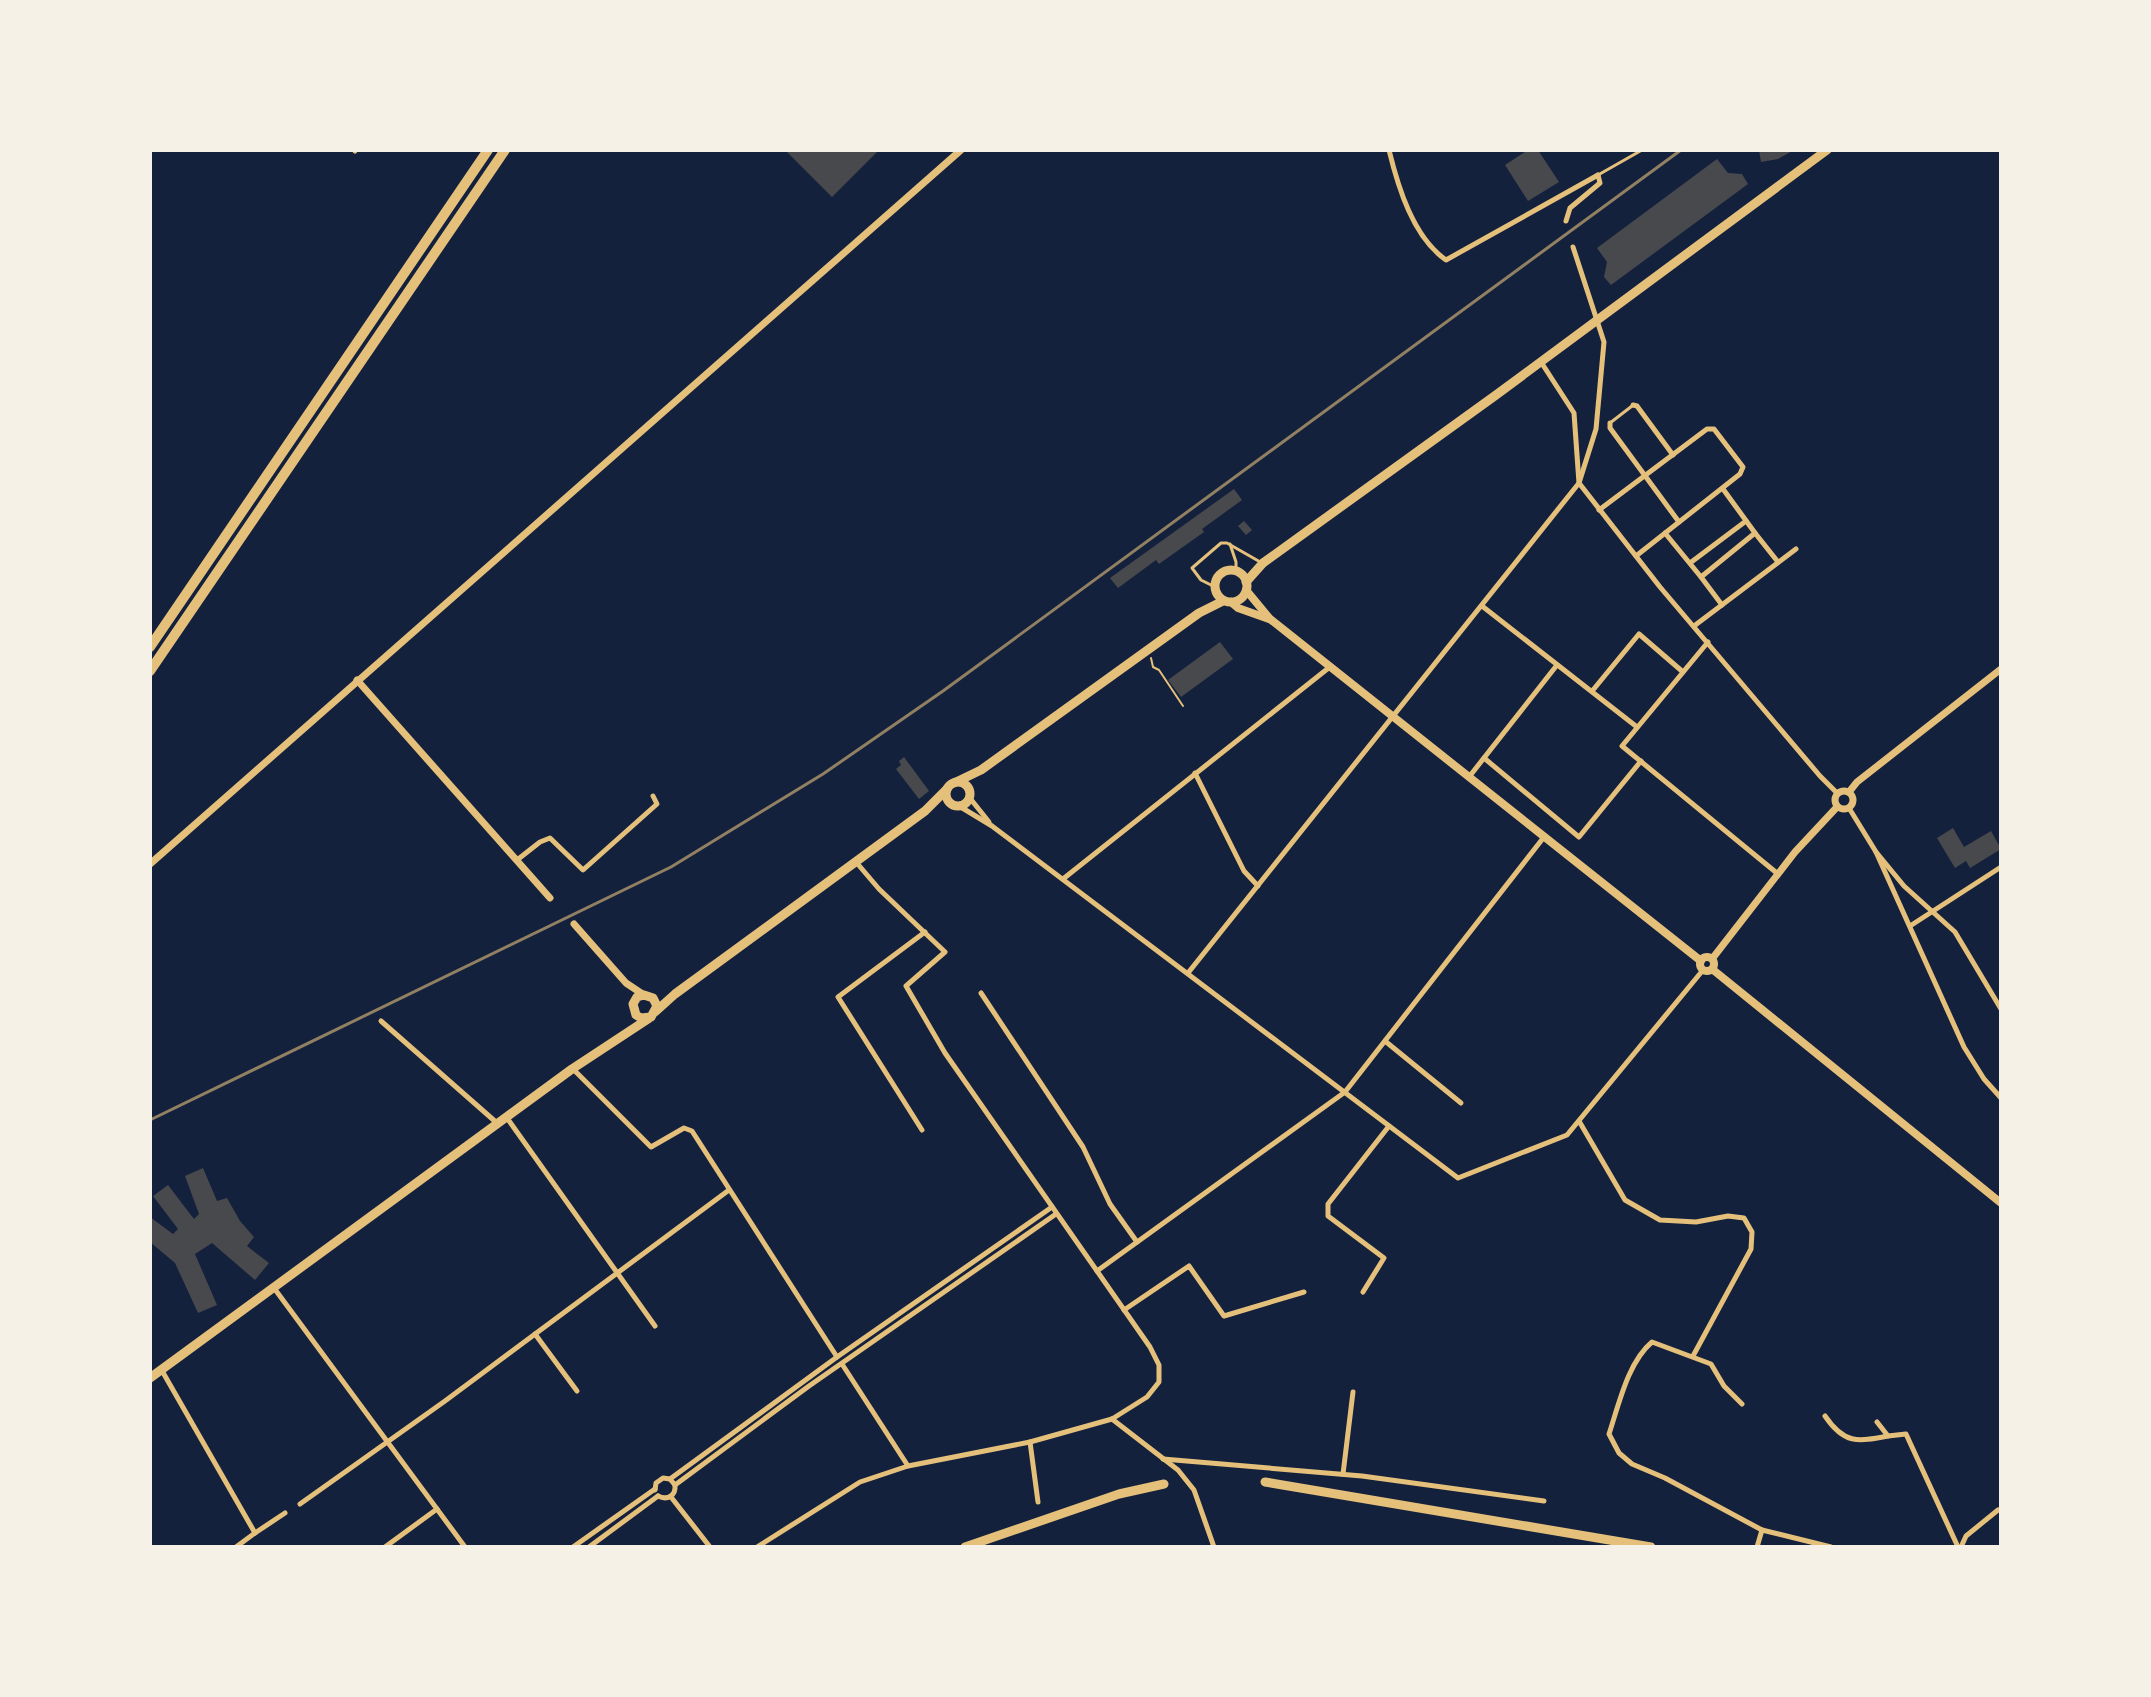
<svg xmlns="http://www.w3.org/2000/svg" width="2151" height="1697" font-family="Ubuntu,sans-serif">
<style>
.building{fill:#48494c}
.lines{fill:none;stroke-linecap:round;stroke-linejoin:round}
.path{stroke:#e5c07b;stroke-width:2}
.service{stroke:#e5c07b;stroke-width:3}
.minor{stroke:#e5c07b;stroke-width:5}
.tertiary{stroke:#e5c07b;stroke-width:7}
.secondary{stroke:#e5c07b;stroke-width:8}
.primary{stroke:#e5c07b;stroke-width:9}
.trunk{stroke:#e5c07b;stroke-width:9}
.motorway{stroke:#e5c07b;stroke-width:10}
.rail{stroke:#918062;stroke-width:3}
</style>
<rect width="100%" height="100%" fill="#14213d"/>
<!-- building -->
<g class="building">
<polygon points="785,150 879,150 832,197"/>
<polygon points="1528,150 1538,150 1559,182 1528,201 1505,165"/>
<polygon points="1759,150 1794,150 1778,159 1761,162"/>
<polygon points="1717,159 1728,173 1742,174 1748,184 1611,285 1604,277 1607,262 1597,248"/>
<polygon points="1234,489 1242,500 1202,529 1204,532 1159,564 1156,560 1118,588 1110,578"/>
<polygon points="1244,521 1252,530 1246,535 1238,526"/>
<polygon points="1220,642 1233,659 1181,697 1168,680"/>
<polygon points="904,757 929,791 919,799 896,769 901,765 899,761"/>
<polygon points="1953,828 1964,847 1991,831 2001,849 1970,868 1966,861 1955,868 1937,838"/>
<polygon points="203,1168 217,1201 227,1198 240,1221 254,1237 247,1246 269,1263 255,1280 212,1243 195,1254 217,1305 198,1313 175,1263 150,1242 150,1217 173,1234 178,1229 153,1196 168,1185 194,1219 199,1214 185,1176"/>
</g>
<g class="lines">
<!-- path -->
<polyline class="path" points="1151,658 1153,667 1159,670 1183,706"/>
<!-- service -->
<g class="service">
<polyline points="1598,175 1642,150"/>
<polyline points="1610,423 1632,406"/>
<polyline points="1230,544 1236,562 1236,571"/>
<polyline points="1215,587 1201,580 1192,568 1221,543 1227,543 1262,563"/>
</g>
<!-- minor -->
<g class="minor">
<polyline points="354,150 355,151"/>
<path d="M1389,150c9,37 24,87 57,110l152,-85"/>
<polyline points="1566,221 1570,208 1600,183 1598,175"/>
<polyline points="1541,362 1574,413 1579,483 1660,587 1820,776 1837,793"/>
<polyline points="1633,405 1637,406 1673,455"/>
<polyline points="1610,423 1610,428 1679,522"/>
<polyline points="1599,510 1707,429 1714,429 1743,467 1740,474 1636,556"/>
<polyline points="1665,533 1701,577"/>
<polyline points="1755,533 1778,562"/>
<polyline points="1690,563 1746,521"/>
<polyline points="1722,605 1701,577 1755,533 1723,489"/>
<polyline points="1482,606 1637,727"/>
<polyline points="1694,626 1796,549"/>
<polyline points="1708,642 1622,746 1778,874"/>
<polyline points="1593,690 1639,634 1683,672"/>
<polyline points="1484,758 1579,837 1641,761"/>
<polyline points="1195,773 1244,871 1258,886"/>
<polyline points="1469,777 1557,665"/>
<polyline points="969,797 989,822"/>
<polyline points="959,806 992,826 1458,1178 1567,1135 1703,970"/>
<polyline points="1849,808 1876,852 1904,886 1955,932 2001,1009"/>
<polyline points="1876,852 1964,1047 1984,1079 2001,1098"/>
<polyline points="517,860 540,842 550,838 583,870 657,804 653,796"/>
<polyline points="1063,879 1331,666"/>
<polyline points="1910,926 2001,867"/>
<polyline points="1188,973 1579,483 1596,429 1604,342 1573,247"/>
<polyline points="981,993 1083,1147 1110,1204 1137,1242"/>
<polyline points="381,1021 497,1123"/>
<polyline points="1385,1041 1461,1103"/>
<polyline points="573,1069 651,1147 684,1128 692,1131 837,1357"/>
<polyline points="507,1118 655,1326"/>
<polyline points="1579,1121 1625,1200 1660,1220 1696,1222 1728,1216 1744,1218 1752,1232 1751,1249 1693,1356"/>
<polyline points="922,1130 838,997 925,932"/>
<polyline points="1097,1271 1345,1092 1544,837"/>
<polyline points="274,1288 465,1547"/>
<polyline points="1363,1292 1384,1258 1328,1216 1328,1204 1389,1126"/>
<polyline points="1124,1310 1189,1266 1224,1316 1304,1292"/>
<polyline points="535,1334 577,1391"/>
<polyline points="842,1364 908,1466 1030,1442 1112,1419 1147,1397 1159,1382 1159,1365 1150,1347 945,1053 906,986 945,952 879,889 856,862"/>
<polyline points="161,1369 255,1533 285,1513"/>
<path d="M1742,1404l-18,-18 -13,-22 -59,-22c-24,20 -33,62 -43,92l10,19 13,11 33,14 97,52"/>
<path d="M1825,1416c19,28 32,26 63,20"/>
<polyline points="1112,1419 1178,1470 1194,1490 1214,1547"/>
<polyline points="1877,1422 1888,1436 1906,1434 1958,1547"/>
<polyline points="1030,1442 1038,1502"/>
<polyline points="1163,1459 1362,1476 1544,1501"/>
<polyline points="1343,1474 1353,1392"/>
<polyline points="670,1479 837,1357 1052,1207"/>
<polyline points="675,1485 809,1386 1056,1214"/>
<polyline points="655,1490 656,1483 663,1478 670,1479 675,1485"/>
<path d="M658,1496c10,5 18,-1 17,-11"/>
<polyline points="671,1497 710,1547"/>
<polyline points="300,1504 445,1401 729,1190"/>
<polyline points="236,1547 255,1533"/>
<polyline points="385,1547 437,1509"/>
<polyline points="573,1547 655,1489"/>
<polyline points="589,1547 658,1496"/>
<polyline points="757,1547 860,1482 908,1466"/>
<polyline points="1757,1547 1762,1530 1831,1547"/>
<polyline points="1961,1547 1966,1536 1998,1510"/>
</g>
<!-- tertiary -->
<g class="tertiary">
<polyline points="357,680 550,898"/>
<circle cx="1844" cy="800" r="9"/>
<polyline points="1849,792 1857,782 2001,669"/>
<polyline points="150,864 961,150"/>
<polyline points="574,924 626,983 644,995"/>
<polyline points="1712,959 1795,852 1837,807"/>
</g>
<!-- secondary -->
<g class="secondary">
<polyline points="1246,590 1270,619 1701,961"/>
<polyline points="1231,602 1238,608 1269,619"/>
<circle cx="1707" cy="964" r="7"/>
<polyline points="1712,969 2001,1203"/>
</g>
<!-- primary -->
<g class="primary">
<circle cx="1231" cy="586" r="16"/>
<polyline points="1246,582 1263,563 1496,395 1827,150"/>
<circle cx="958" cy="794" r="12"/>
<polyline points="954,783 981,770 1199,613 1223,601"/>
<polyline points="655,1012 675,994 925,811 947,789"/>
<polyline points="150,1378 572,1069 651,1017 657,1006 653,998 644,995 637,997 633,1004 636,1015 641,1018 651,1017"/>
</g>
<!-- trunk -->
<g class="trunk">
<polyline points="1265,1482 1651,1547"/>
<polyline points="965,1547 1119,1494 1164,1484"/>
</g>
<!-- motorway -->
<g class="motorway">
<polyline points="150,647 488,150"/>
<polyline points="150,671 505,150"/>
</g>
<!-- rail -->
<polyline class="rail" points="150,1120 671,867 823,774 943,691 1681,150"/>
</g>
<!-- border -->
<rect width="2151" height="1697" fill="none" stroke="#f6f1e7" stroke-width="304"/>
</svg>
